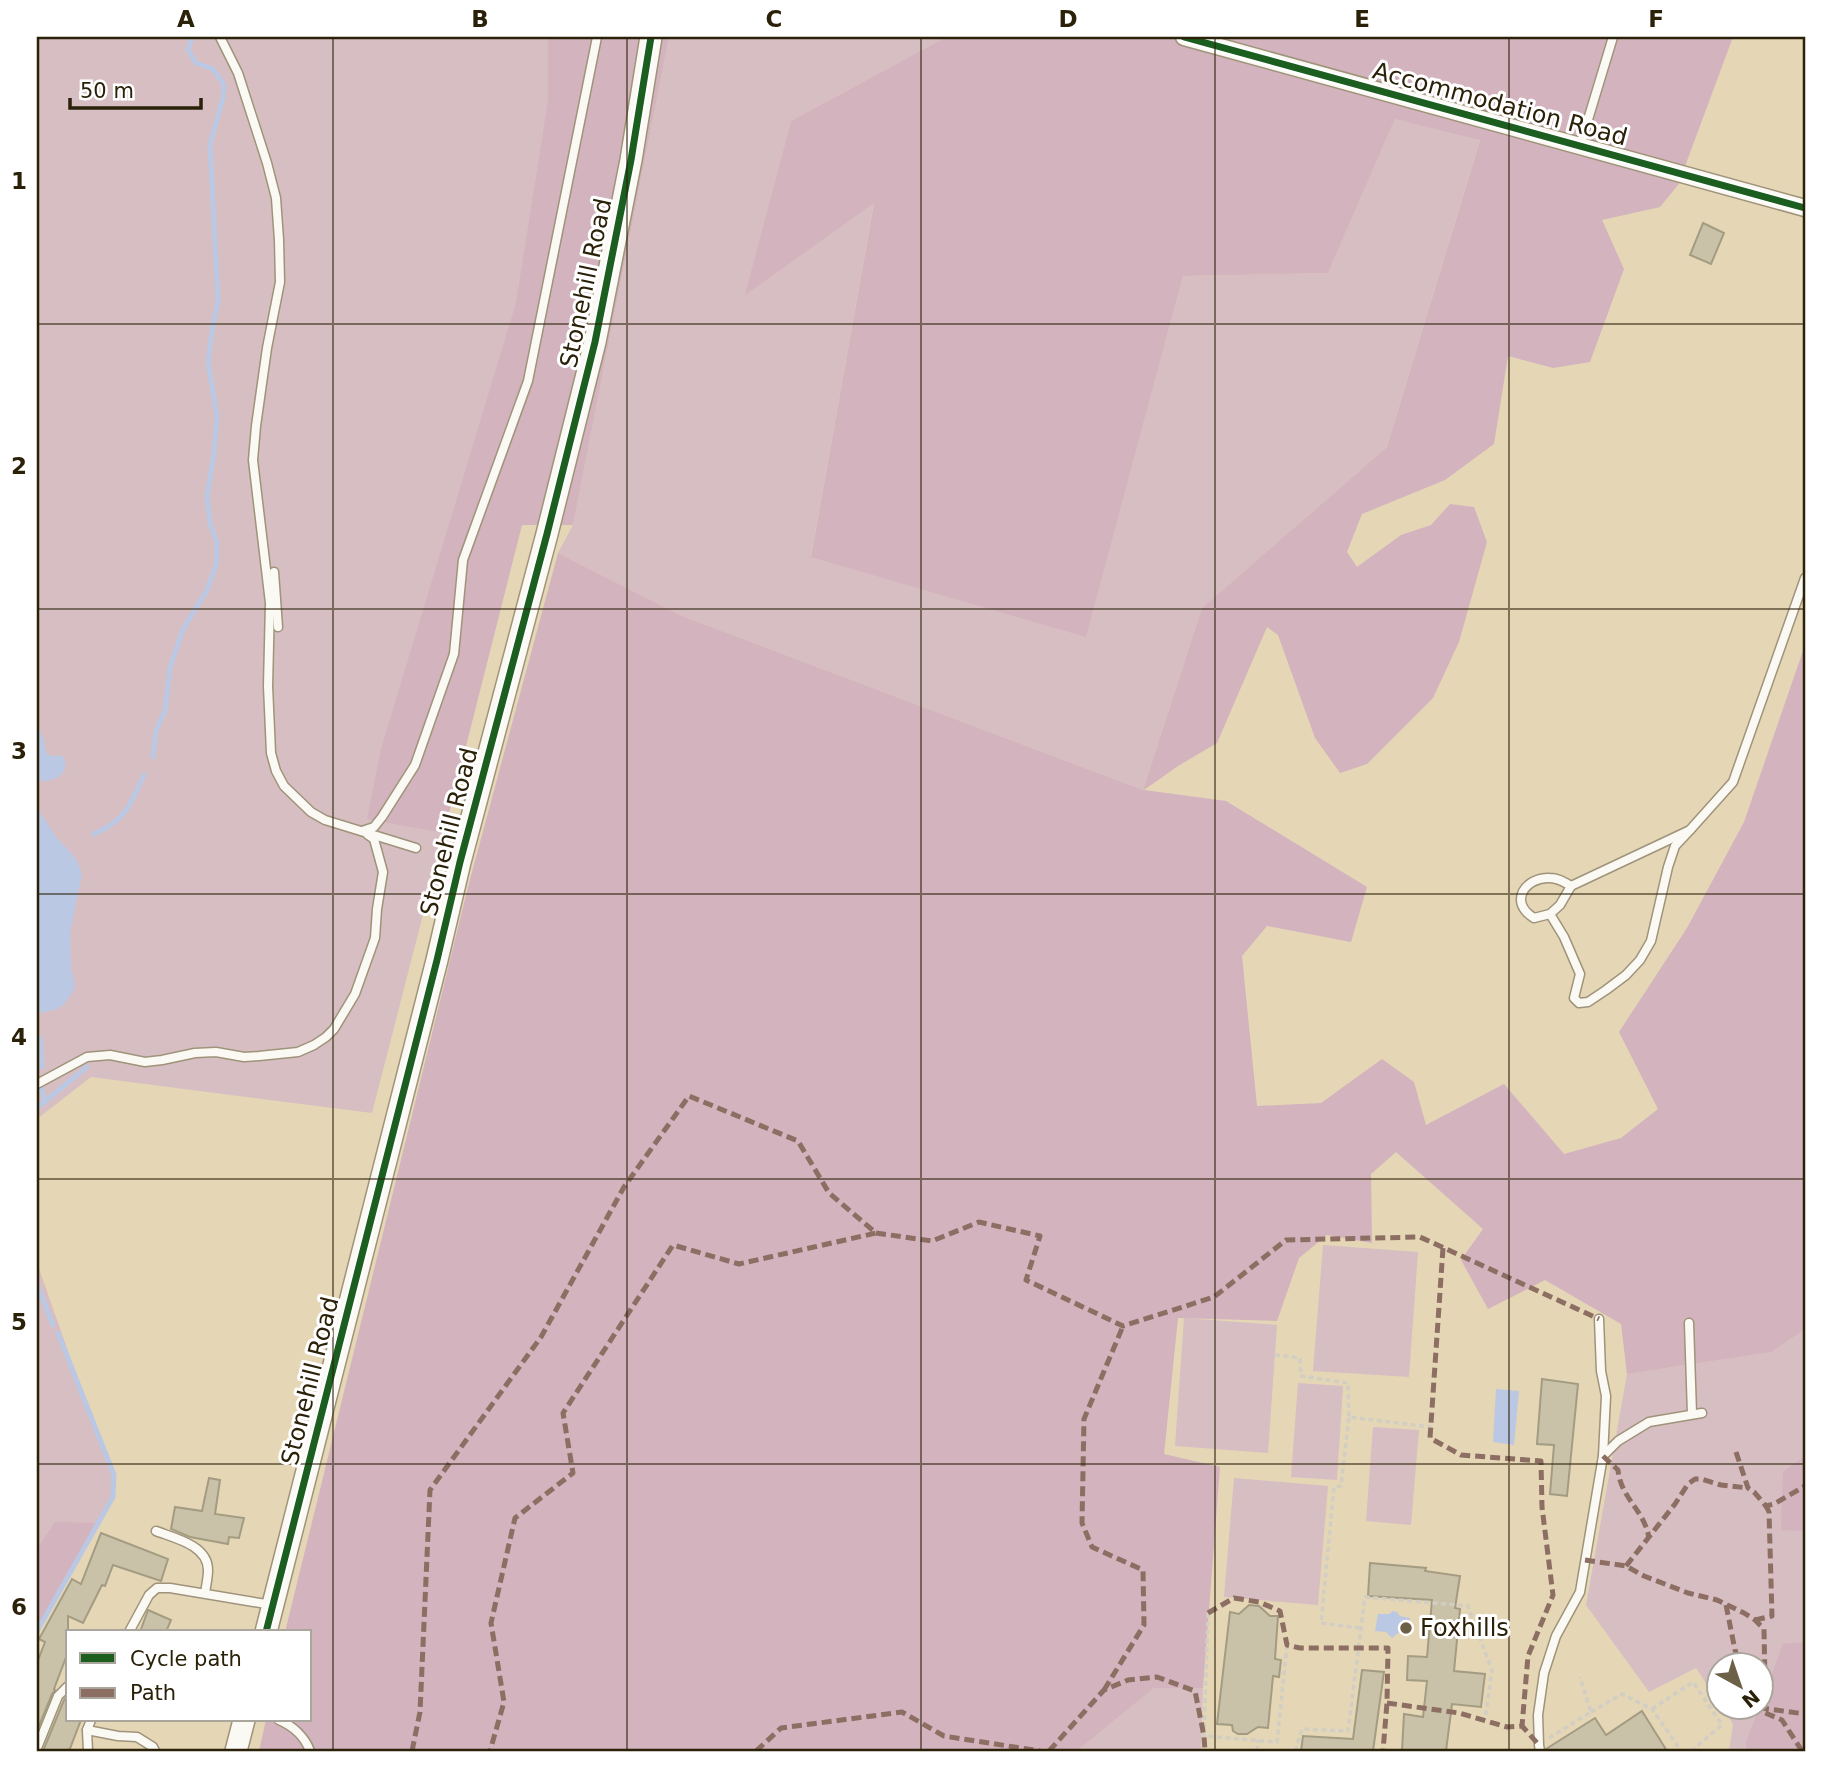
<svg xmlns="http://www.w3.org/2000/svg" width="1842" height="1788" font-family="'DejaVu Sans',sans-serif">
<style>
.green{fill:#d7bec2}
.forest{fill:#d2b3be}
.water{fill:#bbc8e4}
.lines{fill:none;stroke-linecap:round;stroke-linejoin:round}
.stream{stroke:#bbc8e4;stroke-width:5}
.building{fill:#cac2a8;stroke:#a49c82;stroke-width:2}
.service-casing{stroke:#9f937a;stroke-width:11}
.minor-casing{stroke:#9f937a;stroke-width:19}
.tertiary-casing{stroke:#9f937a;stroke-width:24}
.path{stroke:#d2cec4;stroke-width:3.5;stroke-dasharray:5 3.5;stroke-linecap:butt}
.service{stroke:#fbf9f4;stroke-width:8}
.minor{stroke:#fbf9f4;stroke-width:16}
.tertiary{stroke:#fbf9f4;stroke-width:21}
.quiet{stroke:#8d6e63;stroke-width:5;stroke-dasharray:10 5;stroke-linecap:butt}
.cycleway-casing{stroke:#fff;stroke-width:11}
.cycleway{stroke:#1b5e20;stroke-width:7}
.grid{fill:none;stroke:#2b2109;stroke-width:2;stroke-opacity:0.55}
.poi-dot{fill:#6c6046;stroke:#fff;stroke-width:2.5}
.labels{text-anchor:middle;stroke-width:6;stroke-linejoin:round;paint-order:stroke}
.street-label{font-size:24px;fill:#2b2109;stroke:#fff}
.poi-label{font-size:24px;fill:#2b2109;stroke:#fff;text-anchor:start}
.neatline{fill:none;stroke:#2b2109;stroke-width:2.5}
.grid-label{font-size:23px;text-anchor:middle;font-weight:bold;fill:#2b2109}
</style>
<rect width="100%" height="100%" fill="#e5d6b6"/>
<!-- green -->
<g class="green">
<polygon points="37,37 615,37 431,802 444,833 372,1113 91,1077 37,1119"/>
<polygon points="669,37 946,37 791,121 746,294 874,202 811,556 1086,636 1183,276 1328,273 1395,119 1480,139 1387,447 1202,608 1143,790 682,616 558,553 573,525"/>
<polygon points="1323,1245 1418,1252 1409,1377 1313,1371"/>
<polygon points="37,1263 89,1411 114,1475 113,1497 37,1631"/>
<polygon points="1184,1318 1277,1325 1268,1453 1175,1446"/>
<polygon points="1805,1329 1805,1751 1729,1751 1733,1724 1722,1708 1762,1708 1762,1666 1720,1666 1719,1703 1696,1668 1649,1692 1586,1605 1627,1374 1772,1352"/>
<polygon points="1298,1383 1343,1386 1337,1480 1291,1477"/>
<polygon points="1373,1427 1419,1430 1411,1525 1366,1521"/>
<polygon points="1234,1478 1328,1486 1318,1605 1224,1597"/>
<polygon points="1154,1688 1203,1688 1201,1751 1077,1751"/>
</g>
<!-- forest -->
<g class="forest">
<polygon points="548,37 669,37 573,525 522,525 444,833 367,819 381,749 516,303 548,101"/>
<polygon points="946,37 1733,37 1678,185 1660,207 1602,220 1624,269 1590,362 1553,368 1508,356 1494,444 1445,480 1362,514 1347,552 1357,567 1401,535 1431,525 1450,504 1474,507 1487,542 1459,642 1433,698 1367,764 1340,773 1315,738 1278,635 1267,627 1217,743 1178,766 1144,790 1226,801 1367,887 1351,942 1267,926 1242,956 1257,1106 1321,1103 1382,1059 1414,1082 1426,1125 1504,1084 1564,1154 1621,1138 1658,1109 1619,1032 1687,928 1744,822 1805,645 1805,1329 1772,1352 1627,1374 1621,1324 1545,1280 1488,1309 1461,1260 1483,1229 1396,1152 1371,1174 1372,1243 1327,1235 1299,1258 1277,1321 1178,1318 1164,1454 1220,1467 1203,1688 1154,1688 1077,1751 868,1751 864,1749 859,1751 259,1751 266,1720 310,1720 310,1632 285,1632 468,887 558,553 682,616 1143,790 1202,608 1387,447 1480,140 1395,119 1328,273 1183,276 1086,637 811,557 874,203 745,295 791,121"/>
<polygon points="1805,1456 1805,1531 1781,1530 1783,1472"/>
<polygon points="55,1522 97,1523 37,1631 37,1549"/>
<polygon points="1805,1642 1805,1751 1746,1751 1746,1742 1759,1708 1762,1708 1762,1701 1783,1644"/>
</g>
<!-- water -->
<g class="water">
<path d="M37,726c2,4 5,7 6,11 4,13 -1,22 18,18 14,16 -8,30 -24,25z"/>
<polygon points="37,807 56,837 73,855 78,863 82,874 70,933 71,967 75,985 73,992 65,1003 58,1009 39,1013 37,1013"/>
<polygon points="1496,1389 1519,1391 1514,1445 1493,1442"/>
<polygon points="1393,1611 1397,1612 1400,1616 1410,1618 1409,1633 1398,1633 1392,1638 1386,1632 1375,1631 1378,1614 1389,1614"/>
</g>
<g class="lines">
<!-- stream -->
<g class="stream">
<polyline points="153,757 156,730 165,711 170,668 183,629 207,590 216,565 217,543 210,523 207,496 214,453 217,416 208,362 213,325 218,301 210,144 223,98 224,85 213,69 196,63 188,50 192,37"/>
<path d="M94,834c33,-15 35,-28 50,-59"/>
<polyline points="40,1038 42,1067"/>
<polyline points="41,1086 45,1102"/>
<polyline points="37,1108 87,1067"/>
<polyline points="37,1285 53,1325"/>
<polyline points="37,1631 113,1497 114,1475 58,1333"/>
</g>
</g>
<!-- building -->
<g class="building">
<polygon points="1703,223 1724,233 1711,264 1690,255"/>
<polygon points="1542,1379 1578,1384 1567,1496 1550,1494 1554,1445 1537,1444"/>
<polygon points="209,1478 220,1480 215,1514 244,1518 239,1538 229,1537 228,1544 190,1537 171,1529 175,1507 202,1511"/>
<polygon points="101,1533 168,1559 161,1581 113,1565 105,1586 102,1585 83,1623 68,1616 68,1652 54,1689 55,1690 52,1694 37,1731 37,1663 45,1642 39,1639 72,1579 81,1584"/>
<polygon points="1370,1563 1426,1568 1425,1571 1460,1576 1455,1608 1460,1609 1454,1671 1485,1674 1481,1707 1452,1704 1446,1751 1402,1751 1404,1714 1423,1717 1427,1681 1407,1680 1408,1656 1427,1657 1432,1600 1368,1596"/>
<polygon points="1249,1605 1259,1606 1270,1616 1278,1616 1275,1659 1281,1660 1279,1677 1273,1676 1268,1728 1258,1727 1247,1734 1238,1734 1233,1731 1232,1725 1217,1724 1230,1612 1239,1614"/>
<polygon points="148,1610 171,1620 166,1632 140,1632"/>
<polygon points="1362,1670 1384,1672 1373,1751 1301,1751 1303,1736 1353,1739"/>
<polygon points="68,1695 68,1720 81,1720 69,1751 43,1751 64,1700"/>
<polygon points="1642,1711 1667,1751 1546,1751 1546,1749 1595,1718 1606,1735"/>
</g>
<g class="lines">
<defs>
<g id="service">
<polyline points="220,37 238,73 267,163 276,198 279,240 280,282 267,348 256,426 253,460 270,603 268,686 271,753 276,771 284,786 311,812 325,820 416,848"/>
<polyline points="1580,146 1613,37"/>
<polyline points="274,572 278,627"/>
<polyline points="362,831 374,827 382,817 415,765 454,654 463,560 528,381 597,37"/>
<polyline points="1571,886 1690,830 1733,782 1805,578"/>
<path d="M1550,914l10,-9 11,-19c-7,-4 -13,-8 -21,-8 -25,-1 -42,24 -16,40l16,-4 14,23 16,37 -6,24 5,5 9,-1 18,-12 20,-15 14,-15 11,-19 17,-74 7,-21 15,-16"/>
<polyline points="37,1084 87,1057 110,1055 145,1062 162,1060 195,1053 216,1052 244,1057 259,1056 298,1052 314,1045 326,1037 334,1029 355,994 375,938 377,909 383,872 374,839 368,835"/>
<polyline points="1599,1319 1601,1371 1606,1396 1603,1456"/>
<polyline points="1689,1323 1692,1414"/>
<path d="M156,1531c18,7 52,14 52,39 0,8 -2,16 -3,23"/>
<polyline points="129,1632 149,1595 157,1588 170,1588 272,1605"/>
<path d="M279,1720c14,6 26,17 31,31"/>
<polyline points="87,1730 118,1736 137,1737 153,1747 155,1751"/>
<polyline points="37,1748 58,1696 68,1686"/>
<polyline points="88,1751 87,1730 91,1720"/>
<polyline points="1540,1751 1539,1745 1538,1715 1544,1673 1556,1636 1580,1592 1603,1456 1618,1441 1649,1422 1702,1413"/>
</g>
<polyline id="minor" points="1184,37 1805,208"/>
<g id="tertiary">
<polyline points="266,1632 437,960 460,862 547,534 595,342 631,160 651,37"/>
<polyline points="236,1751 244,1720"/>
</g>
</defs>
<!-- service casing -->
<use href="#service" class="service-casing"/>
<!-- minor casing -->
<use href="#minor" class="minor-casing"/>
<!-- tertiary casing -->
<use href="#tertiary" class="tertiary-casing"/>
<!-- path -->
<g class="path">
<polyline points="1275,1355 1300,1358 1301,1376 1348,1383 1349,1417"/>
<polyline points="1208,1613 1204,1736 1277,1742 1287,1645"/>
<polyline points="1360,1628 1321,1623 1334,1487 1341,1486 1349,1417 1431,1427"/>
<polyline points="1652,1709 1693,1682 1722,1725 1691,1751"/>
<polyline points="1591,1712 1622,1694 1652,1709 1681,1751"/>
<polyline points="1549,1738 1591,1712 1580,1677"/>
<polyline points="1257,1751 1258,1740"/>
<polyline points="1295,1751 1302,1729 1348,1731 1365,1597 1468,1606 1492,1670 1485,1720"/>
</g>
<!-- service -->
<use href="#service" class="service"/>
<!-- minor -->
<use href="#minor" class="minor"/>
<!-- tertiary -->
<use href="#tertiary" class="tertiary"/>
<!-- quiet -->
<g class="quiet">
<polyline points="876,1233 932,1241 979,1222 1040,1236 1026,1280 1123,1326 1214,1297 1286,1240 1420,1237 1599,1319"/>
<polyline points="1443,1248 1430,1438 1461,1455 1541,1461 1542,1507 1553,1595 1528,1656 1522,1726"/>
<polyline points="1736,1452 1748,1488 1754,1492 1766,1506 1774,1504 1805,1486"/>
<path d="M1603,1456l15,14c3,29 26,39 31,68"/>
<polyline points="1585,1560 1626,1566 1644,1576 1688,1593 1717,1600 1744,1613 1755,1620 1764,1629 1765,1683 1762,1705"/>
<polyline points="1626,1566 1675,1504 1688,1484 1695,1479 1701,1479 1721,1485 1748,1488"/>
<polyline points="1726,1605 1735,1650 1741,1666"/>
<polyline points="1208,1613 1234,1598 1259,1602 1280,1611 1287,1645 1300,1648 1388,1648 1387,1703 1383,1751"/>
<polyline points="1755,1620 1772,1616 1769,1512 1766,1506"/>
<polyline points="1104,1690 1144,1625 1143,1570 1092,1547 1082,1523 1084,1419 1123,1326"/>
<polyline points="1387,1703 1459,1713 1507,1727 1522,1726 1539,1745"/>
<polyline points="412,1751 420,1712 430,1490 541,1337 624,1187 689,1096 798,1141 829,1193 876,1233 739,1264 673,1245 563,1413 573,1473 515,1518 491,1623 504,1702 490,1751"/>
<polyline points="756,1751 781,1728 902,1712 944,1736 1040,1751"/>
<polyline points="1049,1751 1104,1690 1128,1680 1157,1677 1195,1691 1204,1736 1205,1751"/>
<polyline points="1802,1751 1782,1720 1763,1712 1761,1708 1805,1714"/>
</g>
<defs>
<g id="cycleway">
<polyline points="1184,37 1805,208"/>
<polyline points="266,1632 437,960 460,862 547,534 595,342 631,160 651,37"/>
</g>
</defs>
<!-- cycleway casing -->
<use href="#cycleway" class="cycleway-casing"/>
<!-- cycleway -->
<use href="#cycleway" class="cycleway"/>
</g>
<!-- grid -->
<path class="grid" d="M333,37v1714M627,37v1714M921,37v1714M1215,37v1714M1509,37v1714M37,324h1768M37,609h1768M37,894h1768M37,1179h1768M37,1464h1768"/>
<!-- markers -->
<circle class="poi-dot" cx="1406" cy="1628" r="7"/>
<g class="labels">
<!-- street labels -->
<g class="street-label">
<text transform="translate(1500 104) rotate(15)" y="8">Accommodation Road</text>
<text transform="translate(586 283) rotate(-78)" y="8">Stonehill Road</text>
<text transform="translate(449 832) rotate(-76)" y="8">Stonehill Road</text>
<text transform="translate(310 1381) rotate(-76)" y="8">Stonehill Road</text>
</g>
<!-- poi labels -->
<g class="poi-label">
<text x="1420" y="1636">Foxhills</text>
</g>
</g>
<!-- border -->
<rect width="1842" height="1788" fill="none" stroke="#ffffff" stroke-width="77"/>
<!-- legend -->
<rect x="66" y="1630" width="245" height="91" fill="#ffffff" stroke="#aaa69d" stroke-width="2"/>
<rect x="80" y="1653" width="35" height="10" fill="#1b5e20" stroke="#aaa69d" stroke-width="2"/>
<text x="130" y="1666" font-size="21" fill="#2b2109">Cycle path</text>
<rect x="80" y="1688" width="35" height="10" fill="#8d6e63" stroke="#aaa69d" stroke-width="2"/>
<text x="130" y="1700" font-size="21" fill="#2b2109">Path</text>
<!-- north arrow -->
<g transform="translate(1740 1686) rotate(140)"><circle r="33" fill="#ffffff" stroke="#aaa69d" stroke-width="2"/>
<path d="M0-5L12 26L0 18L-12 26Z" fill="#6c6046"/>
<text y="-10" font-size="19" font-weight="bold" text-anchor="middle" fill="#2b2109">N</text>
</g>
<!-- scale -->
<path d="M70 98v10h131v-10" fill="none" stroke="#2b2109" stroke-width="3.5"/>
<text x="80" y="98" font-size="21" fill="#2b2109" stroke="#ffffff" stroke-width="5" paint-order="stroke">50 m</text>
<rect x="38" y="38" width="1766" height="1712" class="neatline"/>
<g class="grid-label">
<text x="186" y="27">A</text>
<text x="480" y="27">B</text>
<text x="774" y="27">C</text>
<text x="1068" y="27">D</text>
<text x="1362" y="27">E</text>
<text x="1656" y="27">F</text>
<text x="19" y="189">1</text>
<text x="19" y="474">2</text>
<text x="19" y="759">3</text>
<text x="19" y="1045">4</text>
<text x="19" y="1330">5</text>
<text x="19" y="1615">6</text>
</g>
</svg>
